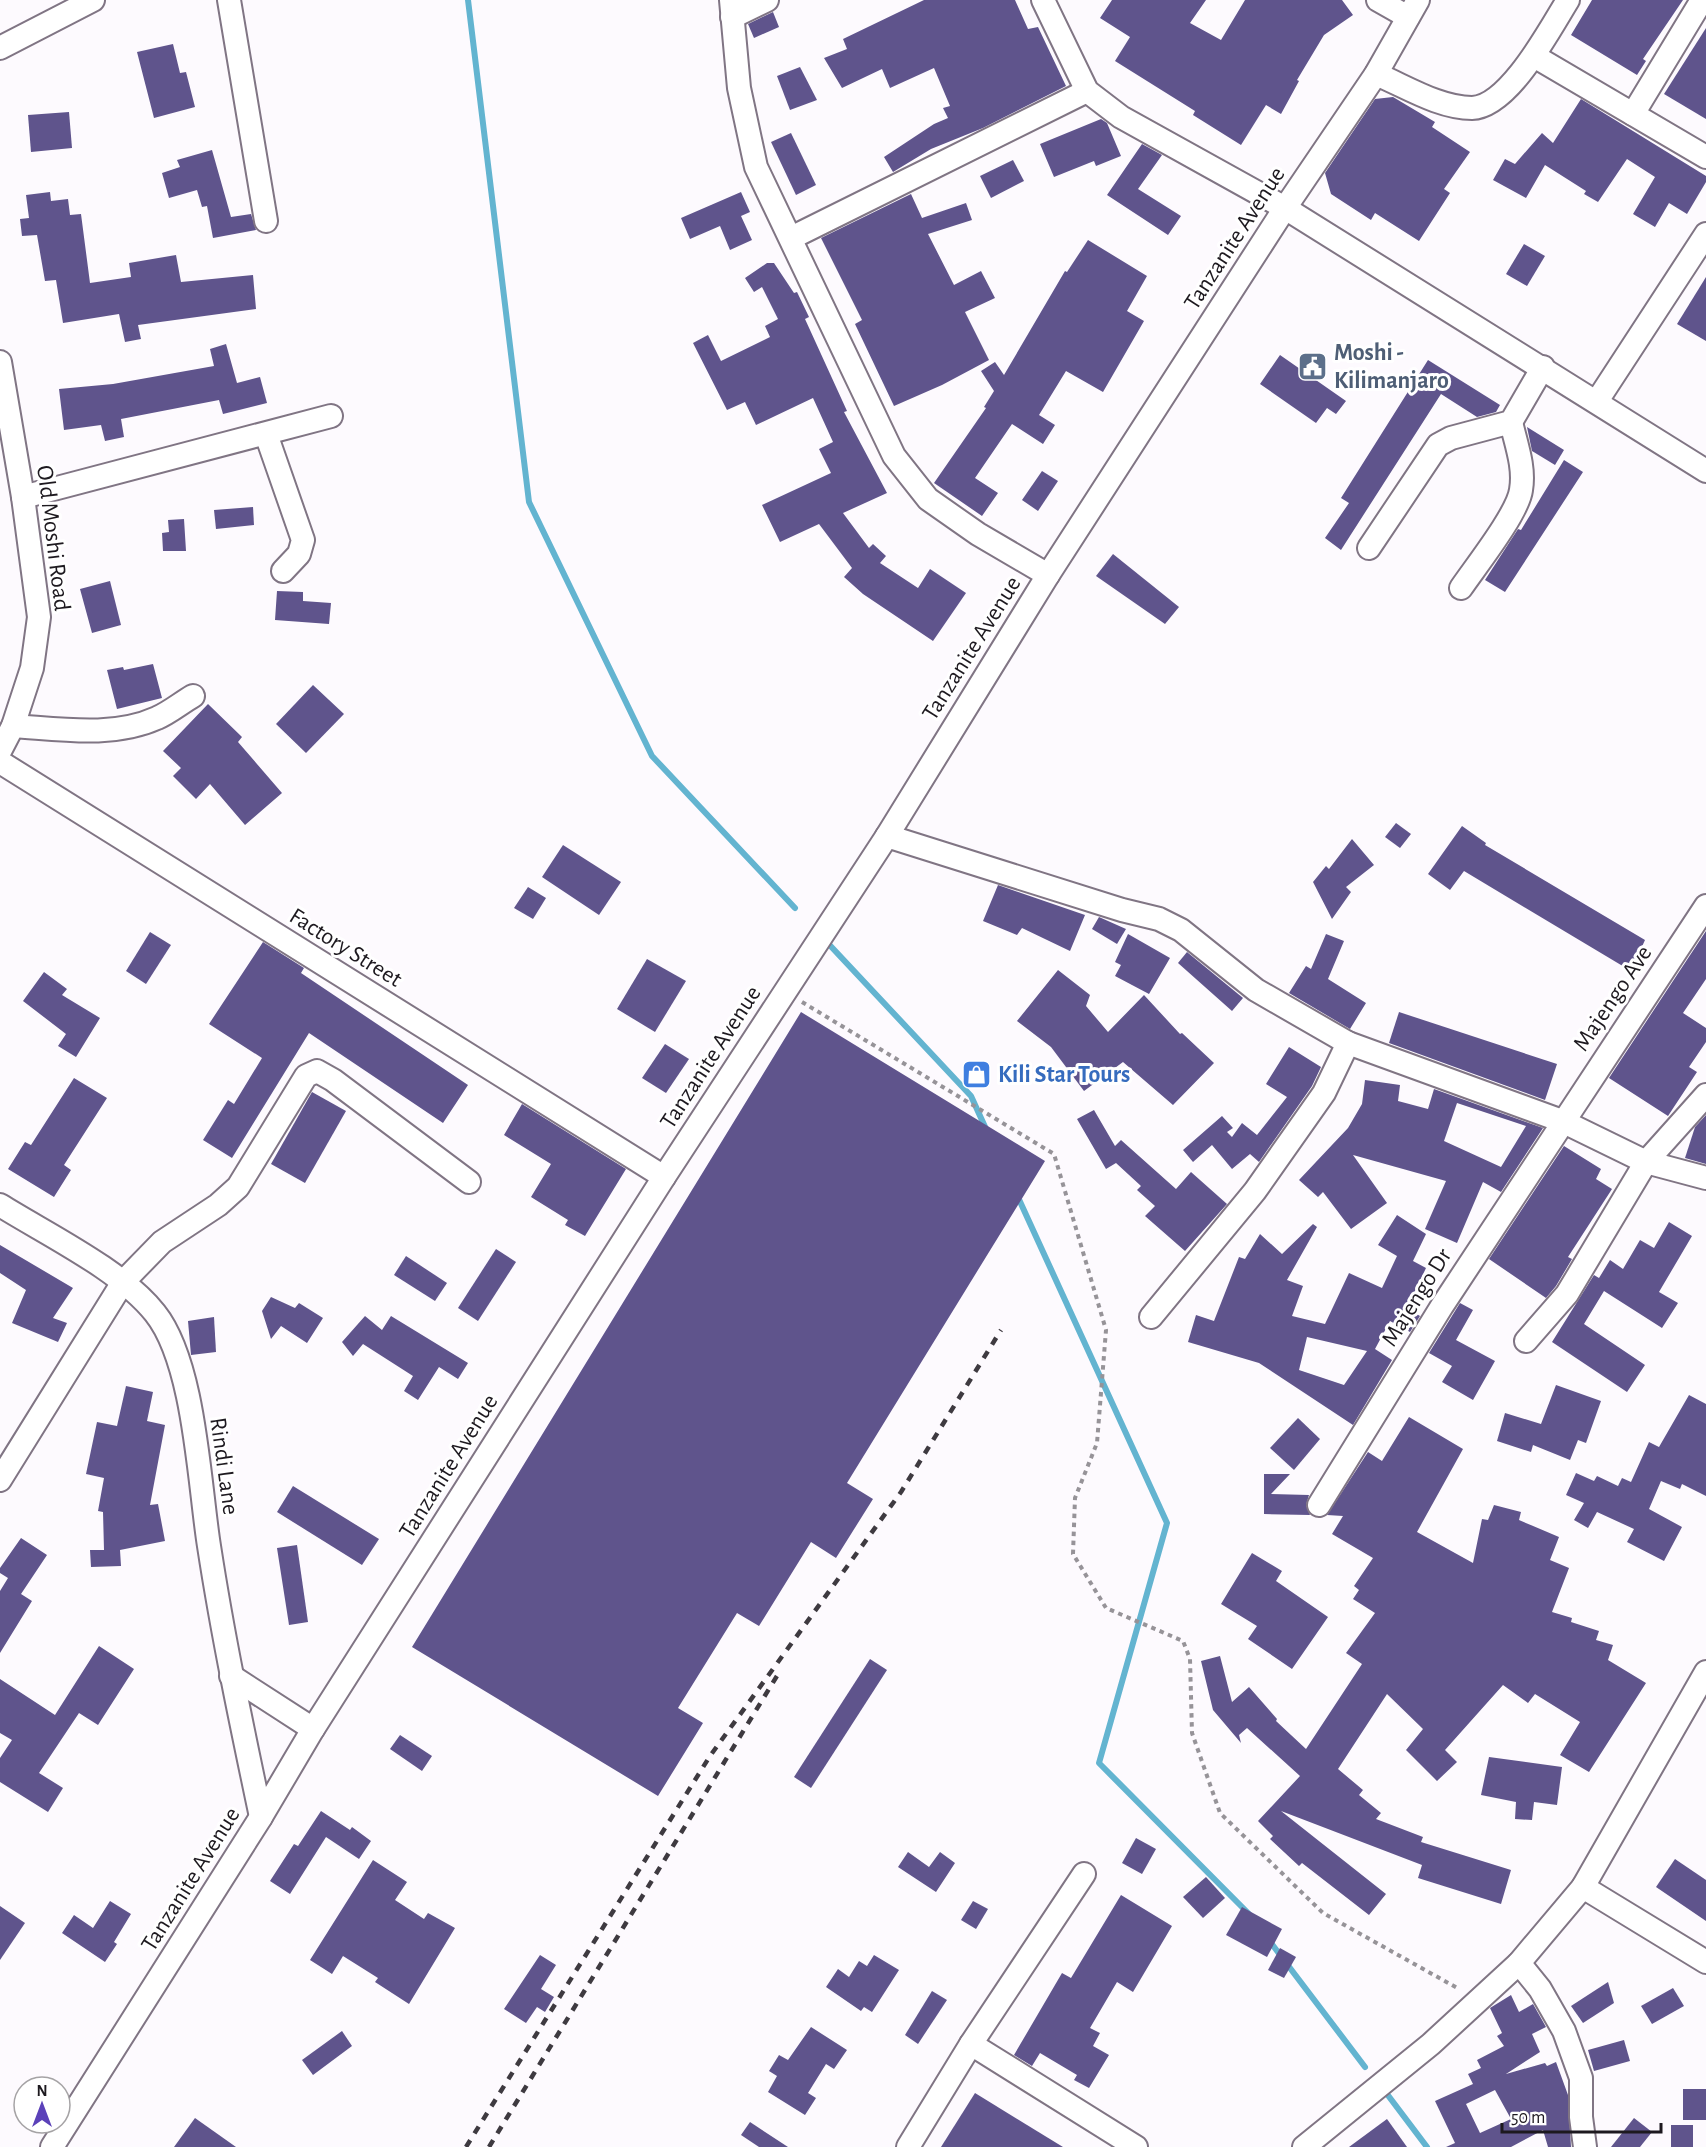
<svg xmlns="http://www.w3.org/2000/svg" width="1706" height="2147" font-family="'Alegreya Sans',sans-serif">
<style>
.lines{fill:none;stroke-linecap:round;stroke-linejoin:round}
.stream{stroke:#63b4d0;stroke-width:6}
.building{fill:#5f548c;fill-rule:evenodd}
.minor-casing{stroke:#807584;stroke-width:26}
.path{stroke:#969398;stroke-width:4;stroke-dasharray:4.5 4.5;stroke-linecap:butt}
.minor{stroke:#fff;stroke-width:22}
.rail{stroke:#3e3a40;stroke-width:4.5;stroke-dasharray:8 8;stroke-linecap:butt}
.labels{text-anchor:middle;stroke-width:6;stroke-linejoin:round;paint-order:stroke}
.street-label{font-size:24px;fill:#1d191f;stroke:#fff}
.service-label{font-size:24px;font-weight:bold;fill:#4e5e75;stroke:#fff;text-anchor:start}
.shop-label{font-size:24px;font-weight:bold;fill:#366cbe;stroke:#fff;text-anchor:start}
</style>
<rect width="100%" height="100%" fill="#fdfafe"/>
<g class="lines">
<!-- stream -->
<g class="stream">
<polyline points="468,0 529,502 652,756 795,908"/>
<polyline points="824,939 971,1096 986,1129"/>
<polyline points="1017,1195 1167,1523 1099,1763 1249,1914"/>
<polyline points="1268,1939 1365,2067"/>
<polyline points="1387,2094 1427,2147"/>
</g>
</g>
<!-- building -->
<g class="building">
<polygon points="924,0 1015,0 1028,29 1038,27 1066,86 983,128 931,149 893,172 884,157 934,124 948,118 943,108 950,106 934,68 890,88 882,69 842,88 824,58 847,49 843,39"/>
<polygon points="1112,0 1206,0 1190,23 1221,40 1245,0 1342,0 1353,15 1324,35 1297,80 1299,81 1281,114 1266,105 1241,145 1193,115 1195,111 1115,61 1130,37 1100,18"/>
<polygon points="1592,0 1683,0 1643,59 1646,61 1637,75 1571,35"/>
<polygon points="773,12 779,27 754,38 748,24"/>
<polygon points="1706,28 1706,119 1664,94"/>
<polygon points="173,44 180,73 186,72 195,107 154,118 137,52"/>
<polygon points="800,67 817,100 790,110 777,76"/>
<polygon points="1393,97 1435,122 1432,127 1470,152 1444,189 1450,193 1419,241 1375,213 1371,220 1331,194 1325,173 1375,99"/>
<polygon points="1581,99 1706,176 1706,182 1687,214 1669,203 1655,227 1633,214 1655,177 1627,159 1598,202 1584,194 1586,191 1545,165 1526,198 1493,180 1505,159 1515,164 1542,133 1553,143"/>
<polygon points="69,112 72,148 31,152 28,115"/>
<polygon points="1101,119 1107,123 1121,156 1096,166 1094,161 1054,177 1040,144"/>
<polygon points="791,133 816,185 796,195 771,142"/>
<polygon points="1142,144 1162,155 1138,189 1181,216 1168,235 1107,195"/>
<polygon points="212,150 231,217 251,214 256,230 213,238 207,206 202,207 197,190 169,198 162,173 180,167 177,160"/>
<polygon points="1013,160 1024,181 991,198 980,176"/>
<polygon points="50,192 51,201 68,199 70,215 81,214 90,283 131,277 129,263 176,255 181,282 253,275 256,309 138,325 141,339 125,342 119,314 63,323 56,280 45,281 37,235 22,236 20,219 29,218 26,195"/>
<polygon points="741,192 750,212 741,216 752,240 730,250 720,226 690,239 681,218"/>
<polygon points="911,194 922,218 966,203 972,220 928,234 954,285 981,271 995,298 965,312 989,360 942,385 894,406 855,324 862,320 821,238"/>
<polygon points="1088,240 1147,276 1127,311 1144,321 1103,392 1066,371 1039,415 1055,425 1043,444 1012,424 975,478 998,493 982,516 934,483 986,408 984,407 994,391 981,371 995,362 1004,375 1065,271 1067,272"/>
<polygon points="1524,244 1545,256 1527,286 1506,274"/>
<polygon points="767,263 774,263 794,293 797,292 809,317 805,319 847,411 844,412 887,493 843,513 869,548 873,544 886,556 880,563 918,588 930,569 966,593 933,641 863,594 844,577 852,568 819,524 780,542 762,505 831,473 819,449 833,442 813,398 756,425 745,402 727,410 693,343 708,335 721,361 770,337 765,326 778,319 762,287 754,292 745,278"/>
<polygon points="1706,277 1706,341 1677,324"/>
<polygon points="226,344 237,383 260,377 267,403 223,414 219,400 121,419 124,437 105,441 101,425 64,430 59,389 113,384 214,366 210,349"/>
<polygon points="1280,355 1346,401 1336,414 1327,408 1316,423 1260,384"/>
<polygon points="1428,360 1500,405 1496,412 1477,417 1441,394 1341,550 1325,538 1349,503 1341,498"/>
<polygon points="1527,427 1564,450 1555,465 1532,451"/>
<polygon points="1564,460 1583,472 1505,592 1485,580 1518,529 1521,530"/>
<polygon points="1042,471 1058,481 1038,511 1022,500"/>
<polygon points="253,507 254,525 216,529 214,510"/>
<polygon points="184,519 186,551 163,551 162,533 169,532 168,520"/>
<polygon points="1113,554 1179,607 1165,624 1096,576"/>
<polygon points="110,581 121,625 92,633 80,589"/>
<polygon points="277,591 303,592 303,601 331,603 329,624 275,620"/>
<polygon points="153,664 162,698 117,709 107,670 123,667 124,670"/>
<polygon points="313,685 344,714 306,753 276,724"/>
<polygon points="208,704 242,737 238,742 282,793 245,825 210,784 196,799 173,776 181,768 163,751"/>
<polygon points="1396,823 1411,834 1400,848 1385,837"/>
<polygon points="1462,826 1486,843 1485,845 1645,940 1631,971 1464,871 1450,890 1428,874"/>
<polygon points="1352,839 1374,865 1346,887 1351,892 1332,919 1313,882 1326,866 1329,869"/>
<polygon points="563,845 621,882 599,915 542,877"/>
<polygon points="998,885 1085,915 1070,951 1022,928 1017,935 983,921"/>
<polygon points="528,887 546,898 533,919 514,908"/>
<polygon points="1099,917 1126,929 1117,944 1092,929"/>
<polygon points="1706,931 1706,979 1683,1013 1706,1028 1706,1042 1689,1067 1697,1072 1668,1116 1609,1078"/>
<polygon points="150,932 171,945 146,984 126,971"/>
<polygon points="1128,934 1170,958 1149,994 1115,976 1121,965 1115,962"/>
<polygon points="1326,934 1344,941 1328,979 1366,1003 1350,1029 1289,993 1306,966 1311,969"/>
<polygon points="263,942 304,968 301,973 468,1085 443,1123 309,1033 232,1158 203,1140 228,1100 234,1104 262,1058 209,1024"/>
<polygon points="1187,952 1243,998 1232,1011 1178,963"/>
<polygon points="647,959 686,981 655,1032 617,1009"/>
<polygon points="1058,970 1090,995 1086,1006 1108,1032 1144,995 1180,1034 1182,1033 1214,1063 1173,1105 1123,1062 1084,1091 1051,1047 1017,1021"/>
<polygon points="44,972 67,989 62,995 100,1018 76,1057 58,1046 66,1034 23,1001"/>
<polygon points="801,1012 1045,1161 847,1483 873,1499 836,1558 811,1542 759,1626 737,1613 678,1708 703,1723 658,1796 412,1647"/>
<polygon points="1399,1012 1557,1064 1545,1100 1389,1043"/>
<polygon points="665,1044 689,1059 666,1093 642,1078"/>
<polygon points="1289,1047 1321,1067 1312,1086 1259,1162 1250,1154 1232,1169 1212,1145 1193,1162 1183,1150 1222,1116 1233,1128 1227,1132 1232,1137 1242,1123 1257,1135 1287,1097 1266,1084"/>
<polygon points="74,1078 107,1098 64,1165 71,1170 54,1197 8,1169 25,1142 31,1145"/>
<path d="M1365,1080l35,5 -2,16 30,8 6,-20 109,39 -42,64 -18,-10 -26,61 -32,-14 21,-48 -93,-26 34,48 -36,26 -28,-37 -5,5 -19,-17 49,-52 14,-24zM1457,1103l69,23 -25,41 -57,-26z"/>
<polygon points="312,1092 346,1111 305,1183 271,1164"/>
<polygon points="522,1104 626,1169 585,1236 565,1225 568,1220 531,1197 551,1164 504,1135"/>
<polygon points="1094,1110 1115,1146 1121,1140 1176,1189 1191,1172 1227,1204 1185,1251 1145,1216 1155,1206 1137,1190 1141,1186 1116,1163 1106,1169 1077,1119"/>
<polygon points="1706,1115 1706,1164 1685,1158 1695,1127"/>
<polygon points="1564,1146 1601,1169 1596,1179 1612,1189 1568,1257 1572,1259 1556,1286 1546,1298 1489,1259"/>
<path d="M1397,1215l29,19 -13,27 13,7 -19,40 13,8 -10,16 -20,-11 -15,28 17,11 -39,65 -94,-62 -71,-21 8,-27 18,6 25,-64 6,2 15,-25 22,20 31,-30 4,3 -30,53 16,6 -11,30 33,8 24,-51 33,15 15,-32 -19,-11zM1307,1337l60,14 -23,34 -45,-15z"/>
<polygon points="1669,1222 1692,1236 1659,1292 1678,1303 1662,1328 1604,1291 1584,1324 1645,1365 1627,1392 1552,1342 1594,1275 1599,1278 1610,1260 1623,1269 1640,1240 1654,1248"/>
<polygon points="0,1245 73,1288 53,1318 67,1323 58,1342 12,1323 26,1290 0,1273"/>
<polygon points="496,1249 516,1262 478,1321 458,1308"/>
<polygon points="406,1256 447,1283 435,1301 394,1275"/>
<polygon points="271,1297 295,1308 299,1303 323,1318 307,1343 281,1326 271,1339 262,1311"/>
<polygon points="1460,1303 1473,1310 1456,1340 1495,1361 1473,1400 1442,1382 1452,1366 1429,1353"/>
<polygon points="365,1316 382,1330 391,1316 468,1363 458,1379 439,1367 418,1400 404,1391 413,1376 363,1344 353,1356 342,1342"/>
<polygon points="214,1317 216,1352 191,1355 188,1321"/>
<polygon points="1556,1385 1601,1401 1586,1443 1578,1440 1570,1460 1533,1445 1531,1452 1497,1441 1505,1413 1541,1424"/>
<polygon points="126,1386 153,1392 147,1421 165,1425 150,1505 158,1504 165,1541 120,1550 121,1566 91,1567 90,1550 104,1550 103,1512 98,1511 104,1478 86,1474 97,1422 117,1426"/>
<polygon points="1689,1395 1706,1404 1706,1496 1682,1484 1680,1489 1661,1481 1649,1509 1682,1527 1664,1561 1627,1542 1634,1529 1597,1512 1588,1528 1574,1520 1584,1503 1566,1495 1576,1473 1594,1481 1597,1476 1618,1486 1622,1478 1631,1482 1649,1442 1659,1447"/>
<polygon points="1409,1417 1463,1449 1417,1532 1473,1563 1482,1519 1488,1520 1494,1505 1521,1512 1519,1520 1559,1537 1550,1560 1569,1568 1552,1612 1572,1618 1571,1622 1599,1631 1596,1640 1613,1645 1608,1660 1646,1683 1589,1772 1560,1755 1580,1722 1535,1694 1528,1703 1503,1685 1445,1750 1457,1762 1437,1781 1406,1750 1423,1729 1387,1694 1338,1769 1363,1790 1359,1795 1381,1813 1376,1819 1423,1837 1421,1842 1511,1870 1501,1904 1418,1878 1422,1865 1281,1811 1386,1894 1369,1915 1302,1863 1299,1866 1270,1839 1273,1836 1258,1821 1300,1776 1247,1728 1239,1735 1241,1743 1213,1710 1201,1661 1220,1656 1232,1702 1249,1687 1277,1719 1276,1721 1306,1749 1362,1664 1346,1653 1375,1613 1353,1599 1359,1590 1354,1586 1373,1558 1332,1534 1343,1516 1327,1515 1368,1452 1382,1461"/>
<polygon points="1298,1418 1320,1439 1294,1470 1270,1448"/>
<polygon points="1264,1474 1290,1474 1271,1494 1309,1495 1306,1505 1310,1515 1264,1514"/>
<polygon points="293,1486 379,1539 362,1565 277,1512"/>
<polygon points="21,1538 47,1555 21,1594 32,1601 0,1653 0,1591 8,1578 0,1573 0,1568"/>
<polygon points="297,1545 308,1622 289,1625 277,1548"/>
<polygon points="1252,1553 1282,1571 1276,1581 1328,1617 1292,1669 1248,1639 1257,1626 1221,1604"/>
<polygon points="99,1646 134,1669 98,1725 79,1713 39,1773 63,1788 48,1812 0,1782 0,1758 12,1740 0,1733 0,1679 55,1715"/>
<polygon points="870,1659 887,1670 811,1788 794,1777"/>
<polygon points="400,1735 432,1756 422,1771 390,1749"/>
<polygon points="1489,1757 1562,1767 1557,1805 1534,1802 1532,1820 1515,1819 1516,1802 1481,1795"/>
<polygon points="321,1811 350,1830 352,1827 371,1841 359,1859 326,1837 290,1894 270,1881 294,1844 298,1846"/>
<polygon points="1136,1838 1156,1849 1142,1874 1122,1863"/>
<polygon points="908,1852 929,1867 940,1852 955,1863 936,1892 898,1867"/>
<polygon points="1675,1859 1706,1880 1706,1921 1656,1887"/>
<polygon points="373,1860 407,1882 395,1900 424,1919 428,1913 455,1928 409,2004 375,1982 378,1978 343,1956 332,1974 310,1960"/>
<polygon points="1206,1877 1225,1898 1203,1918 1183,1897"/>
<polygon points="1121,1895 1172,1926 1133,1992 1117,1982 1090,2028 1100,2033 1093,2046 1109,2055 1089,2088 1074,2080 1077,2075 1040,2053 1032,2066 1014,2055 1062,1973 1071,1978"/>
<polygon points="110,1901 131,1914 114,1942 117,1944 105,1962 62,1933 74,1915 93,1928"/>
<polygon points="973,1901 988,1909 976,1929 961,1920"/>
<polygon points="0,1906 25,1923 0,1960"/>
<polygon points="1242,1907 1282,1929 1267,1957 1226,1935"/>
<polygon points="1280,1948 1296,1957 1284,1978 1268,1970"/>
<polygon points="540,1955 556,1965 541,1989 554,1997 545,2012 537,2007 526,2023 504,2009"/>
<polygon points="874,1955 899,1970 872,2012 864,2007 861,2011 826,1987 838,1969 849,1977 859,1961 867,1966"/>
<polygon points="1608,1982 1614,2003 1583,2023 1571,2006"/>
<polygon points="1673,1988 1684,2006 1652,2024 1641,2006"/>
<polygon points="932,1991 947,2000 918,2044 905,2035"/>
<path d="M1511,1995l8,17 14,-8 13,23 -14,7 8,18 -34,22 39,-11 2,3 9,-4 12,33 3,52h-23l-5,-17 -32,17h-65l9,-4 -20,-42 38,-17 -5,-10 13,-6 -4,-8 27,-14 -7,-10 5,-3 -12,-25zM1495,2090l16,29 -31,14 -14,-29z"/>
<polygon points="811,2027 847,2050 834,2069 826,2064 808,2093 816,2098 805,2115 768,2092 777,2076 769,2071 779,2055 788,2060"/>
<polygon points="342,2031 352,2046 313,2075 302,2060"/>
<polygon points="1624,2040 1630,2061 1594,2071 1588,2050"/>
<rect x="1683" y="2089" width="23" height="31"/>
<polygon points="975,2093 1063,2147 941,2147"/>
<polygon points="195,2118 236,2147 174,2147"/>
<polygon points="1634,2118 1652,2132 1640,2147 1611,2147"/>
<polygon points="1387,2119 1407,2147 1349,2147"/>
<polygon points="750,2122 788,2147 759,2147 741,2135"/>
<rect x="1671" y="2125" width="22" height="22"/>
</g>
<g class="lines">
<defs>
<g id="minor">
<polyline points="229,0 266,221"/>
<polyline points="731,0 739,88 756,167 894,456 928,499 978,534 1048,575"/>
<polyline points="1043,0 1087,91 1121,117 1285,208 1706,471"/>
<polyline points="1378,0 1408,17"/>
<polyline points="732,17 767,0"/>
<polyline points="0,48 93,0"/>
<polyline points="1534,56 1706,157"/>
<path d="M1376,74c29,12 63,34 96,34 37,-1 78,-79 96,-108"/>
<polyline points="1633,114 1702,0"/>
<polyline points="791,238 1087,91"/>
<polyline points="0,362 23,497 39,617 32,668 13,726 0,751"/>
<polyline points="1597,401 1706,234"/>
<polyline points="266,434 303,540 299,554 283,571"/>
<polyline points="23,497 331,416"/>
<polyline points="1369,548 1438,445 1451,438 1511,422 1543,367"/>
<path d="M1461,588c15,-22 57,-75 60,-98 4,-23 -5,-46 -10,-68"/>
<path d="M13,726c47,3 100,12 144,-8 12,-5 24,-15 36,-22"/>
<polyline points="0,762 664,1177"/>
<polyline points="887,836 1122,910 1159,919 1181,930 1256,990 1348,1043 1562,1121 1646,1162 1706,1178"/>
<path d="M0,1205c48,30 121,65 155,108 40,50 44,170 54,233 14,91 33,181 52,271"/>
<polyline points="1151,1317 1255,1191 1324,1093 1348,1043"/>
<polyline points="1526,1341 1567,1294 1646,1162 1706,1095"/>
<polyline points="0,1480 123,1282 162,1242 218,1205 238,1187 306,1076 317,1071 333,1080 469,1182"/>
<polyline points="1319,1505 1442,1306 1706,906"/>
<polyline points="231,1676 313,1729"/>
<polyline points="1583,1887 1706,1962"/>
<polyline points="1519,1963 1540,1989 1564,2031 1581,2078 1581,2117 1585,2147"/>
<polyline points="971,2044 1136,2147"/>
<polyline points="52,2147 261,1817 313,1729 664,1177 887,836 1048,575 1285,208 1376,74 1418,0"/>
<polyline points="908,2147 971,2044 1084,1874"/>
<polyline points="1304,2147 1431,2044 1519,1963 1583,1887 1706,1672"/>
</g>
</defs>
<!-- minor casing -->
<use href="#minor" class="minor-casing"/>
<!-- path -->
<polyline class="path" points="802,1002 1054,1154 1106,1330 1097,1443 1075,1498 1073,1554 1106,1608 1183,1641 1190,1659 1192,1733 1220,1813 1323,1913 1459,1989"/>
<!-- minor -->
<use href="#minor" class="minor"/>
<!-- rail -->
<g class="rail">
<polyline points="466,2147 710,1756 901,1492 1001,1330"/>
<polyline points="489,2147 780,1671"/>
</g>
</g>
<!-- icons -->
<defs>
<symbol id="civic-square" viewBox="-11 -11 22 22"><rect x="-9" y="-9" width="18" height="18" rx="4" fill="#5c6f8a" stroke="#fff"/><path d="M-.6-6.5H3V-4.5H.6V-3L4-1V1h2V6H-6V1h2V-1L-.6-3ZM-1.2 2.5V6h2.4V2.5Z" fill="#fff"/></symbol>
<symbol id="shop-square" viewBox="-11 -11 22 22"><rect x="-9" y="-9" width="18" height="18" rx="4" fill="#3f7fe0" stroke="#fff"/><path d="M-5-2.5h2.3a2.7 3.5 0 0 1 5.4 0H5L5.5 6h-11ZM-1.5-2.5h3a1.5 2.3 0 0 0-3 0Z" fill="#fff"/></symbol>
</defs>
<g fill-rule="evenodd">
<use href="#civic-square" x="1296" y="350" width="33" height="33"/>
<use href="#shop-square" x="960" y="1058" width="33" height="33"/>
</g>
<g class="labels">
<!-- street labels -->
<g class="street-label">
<text transform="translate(1234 238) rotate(-57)" y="8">Tanzanite Avenue</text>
<text transform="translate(54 538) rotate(83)" y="8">Old Moshi Road</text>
<text transform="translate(971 648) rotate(-58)" y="8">Tanzanite Avenue</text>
<text transform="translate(346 947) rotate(32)" y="8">Factory Street</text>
<text transform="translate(1612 998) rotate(-56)" y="8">Majengo Ave</text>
<text transform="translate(710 1057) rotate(-57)" y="8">Tanzanite Avenue</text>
<text transform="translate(1416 1297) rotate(-58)" y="8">Majengo Dr</text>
<text transform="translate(225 1466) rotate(82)" y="8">Rindi Lane</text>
<text transform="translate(448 1466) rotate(-58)" y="8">Tanzanite Avenue</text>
<text transform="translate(190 1879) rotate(-58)" y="8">Tanzanite Avenue</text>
</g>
<!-- service labels -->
<g class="service-label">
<text x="1334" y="360">Moshi -<tspan x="1334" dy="28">Kilimanjaro</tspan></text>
</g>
<!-- shop labels -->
<g class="shop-label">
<text x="998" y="1082">Kili Star Tours</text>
</g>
</g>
<!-- north arrow -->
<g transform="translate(42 2105)"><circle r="28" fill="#ffffff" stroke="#a5a3a5" stroke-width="1.5"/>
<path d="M0-4.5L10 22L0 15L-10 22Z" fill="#5b41b9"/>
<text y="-9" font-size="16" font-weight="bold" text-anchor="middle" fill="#1d191f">N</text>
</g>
<!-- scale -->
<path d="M1502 2123v9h159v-9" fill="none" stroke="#1d191f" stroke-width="3"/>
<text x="1511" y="2123" font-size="18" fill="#1d191f" stroke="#ffffff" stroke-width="4.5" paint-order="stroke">50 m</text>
</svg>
